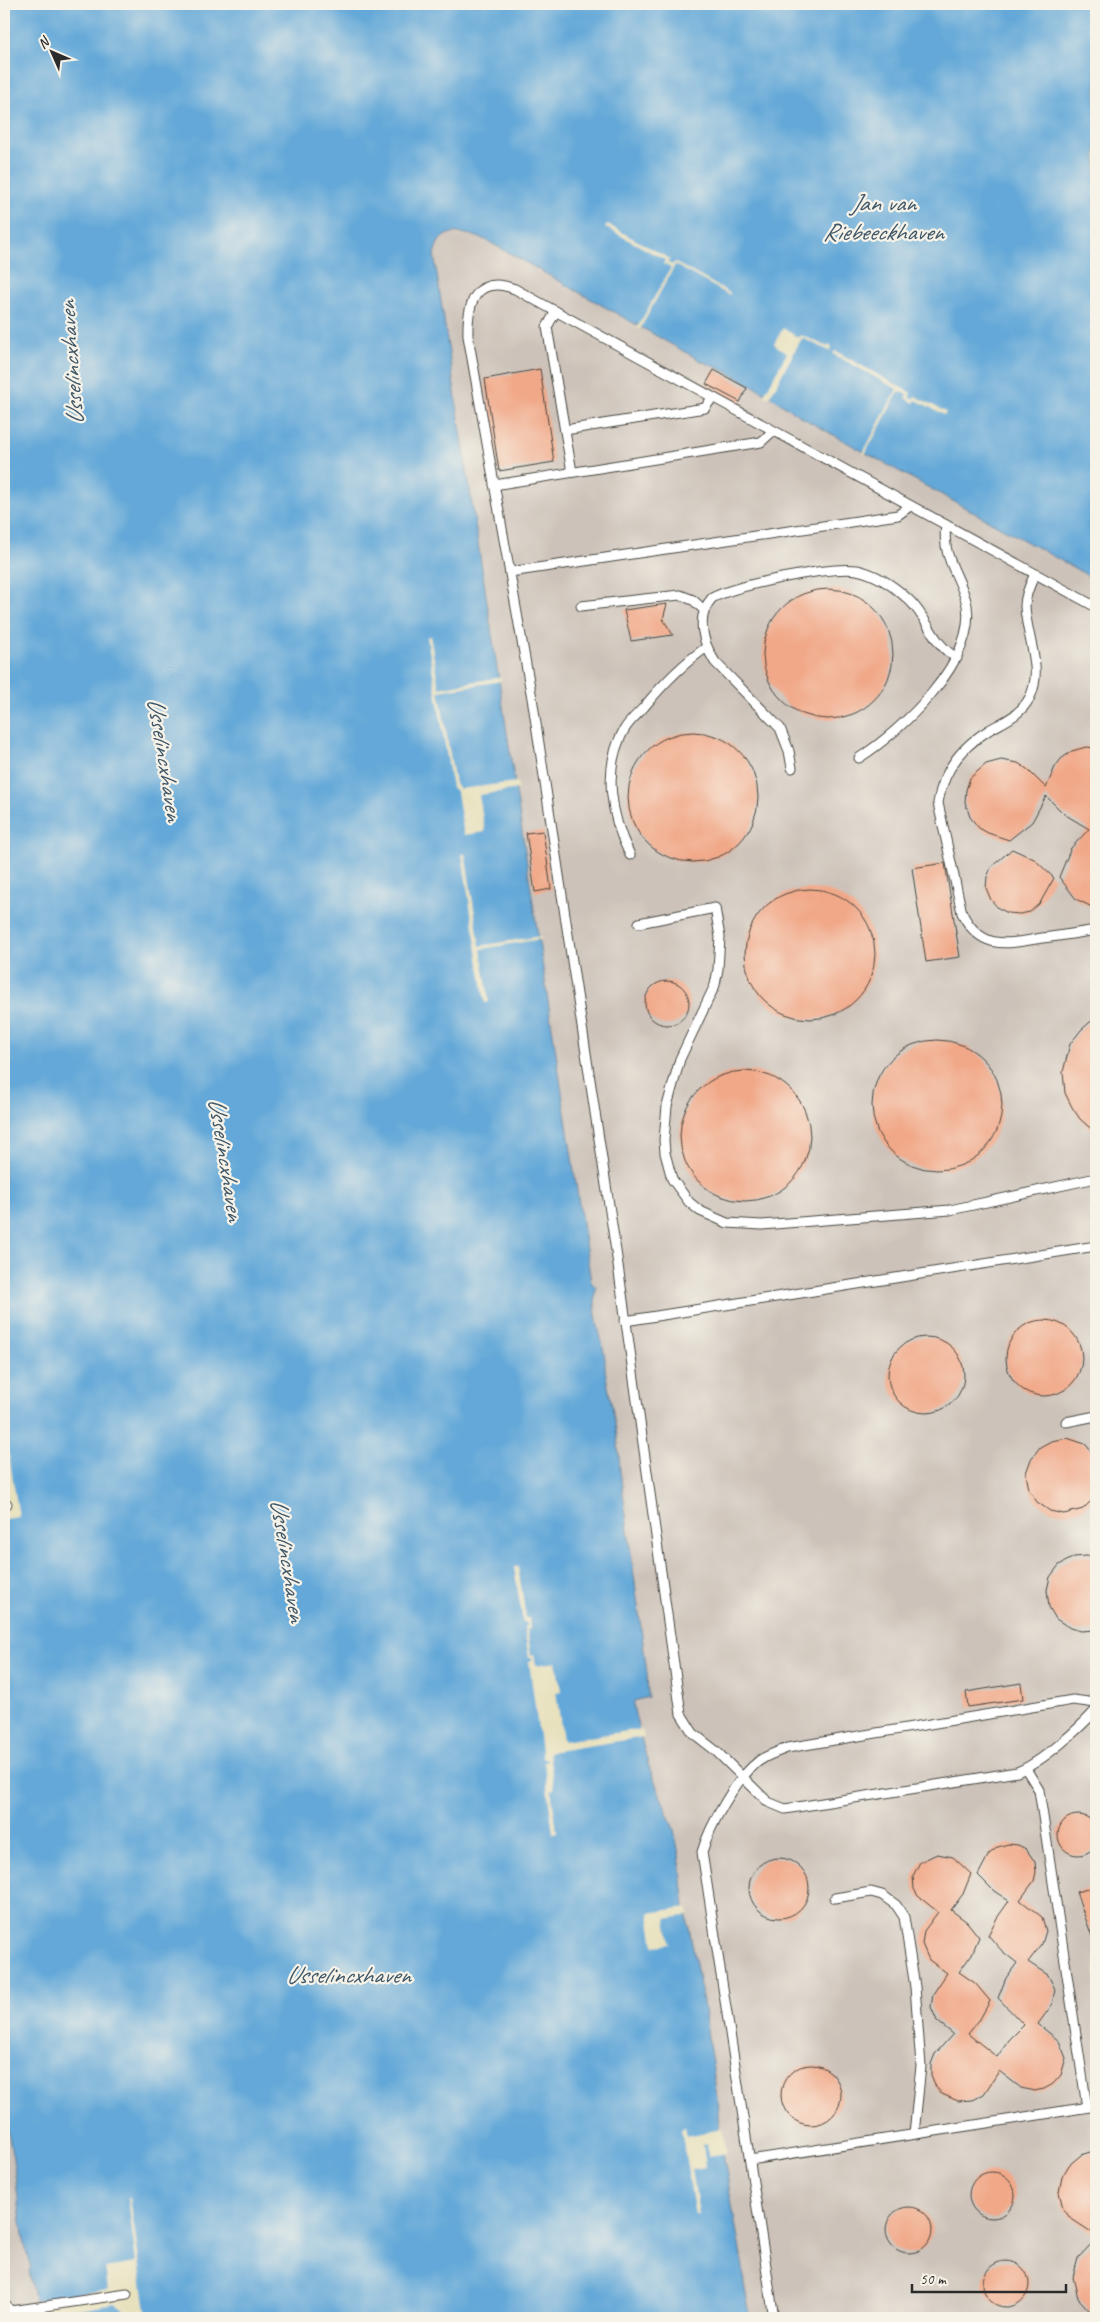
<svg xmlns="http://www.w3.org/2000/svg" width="1100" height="2322" font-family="Caveat,sans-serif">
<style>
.industrial{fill:#ccc2b9}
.water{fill:#63a8d8;stroke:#476a82}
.pier{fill:#e8e1bd}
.building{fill:#f1a888}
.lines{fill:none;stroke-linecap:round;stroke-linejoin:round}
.lane-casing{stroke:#474641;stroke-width:11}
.lane{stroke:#fff;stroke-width:9}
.labels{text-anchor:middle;stroke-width:4.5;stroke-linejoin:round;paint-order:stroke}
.water-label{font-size:25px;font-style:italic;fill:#3f5768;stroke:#f7f3e8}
</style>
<rect width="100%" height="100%" fill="#f7f3e8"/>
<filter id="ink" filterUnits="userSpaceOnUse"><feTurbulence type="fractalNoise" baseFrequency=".02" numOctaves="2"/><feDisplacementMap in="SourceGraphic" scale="10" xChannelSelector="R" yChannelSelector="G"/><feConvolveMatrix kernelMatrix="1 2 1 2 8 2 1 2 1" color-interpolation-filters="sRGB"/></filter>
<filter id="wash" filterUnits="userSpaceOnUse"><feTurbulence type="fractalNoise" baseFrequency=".0096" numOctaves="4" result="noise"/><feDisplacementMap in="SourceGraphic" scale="20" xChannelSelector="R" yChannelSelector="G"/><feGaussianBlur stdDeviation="1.12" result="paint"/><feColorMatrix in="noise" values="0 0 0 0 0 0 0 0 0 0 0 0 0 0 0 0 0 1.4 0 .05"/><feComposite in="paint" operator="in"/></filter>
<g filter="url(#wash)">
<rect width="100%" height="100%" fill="#e8e1bd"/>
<!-- industrial -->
<rect class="industrial" x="4" y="4" width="1092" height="2314"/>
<!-- water -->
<path class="water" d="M4,4h1092v576l-295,-163c-30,-22 -65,-43 -100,-56l-215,-121c-23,-8 -46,-16 -52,15l157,1027 5,6c-4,23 4,43 8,65 2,7 0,15 2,23 6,31 13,62 14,95l27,202 1,24 -14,4 -1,6 15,57 26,66 5,24 6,53 17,89 15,101 2,32 24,139 1,17 7,33h-714l-8,-48 2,-1c-15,-49 -12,-102 -27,-151z"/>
<!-- pier -->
<g class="pier">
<polygon points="607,224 670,259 668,263 673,265 674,262 730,293 729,295 675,265 640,329 637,328 671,268 663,264 665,260 605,227"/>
<polygon points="783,328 799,338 801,335 828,347 829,345 832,347 830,351 802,338 769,398 764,395 787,353 774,344"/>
<polygon points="835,351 911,393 909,397 913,399 915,396 946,412 944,415 916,400 914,403 905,398 907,395 899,391 865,454 863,453 897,389 833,354"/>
<polygon points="430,636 439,688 501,677 501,681 439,691 455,784 460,789 517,782 518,789 479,795 485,832 464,835 457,792 452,787 427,637"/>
<polygon points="462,854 465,854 480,946 541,936 541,939 481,949 489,1002 485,1003"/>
<polygon points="4,1426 19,1517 4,1519"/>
<polygon points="514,1567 518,1567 526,1618 529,1618 530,1629 527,1630 531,1655 534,1654 536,1665 556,1662 561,1691 556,1692 563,1741 642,1729 644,1737 549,1752 554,1789 551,1790 557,1832 553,1833 544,1762 547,1761 546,1758 542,1758 529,1661 532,1661 532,1658 529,1658 524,1627 527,1626 526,1622 523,1622"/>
<polygon points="687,1907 689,1915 666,1919 670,1944 654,1946 649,1913"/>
<polygon points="685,2127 687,2136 722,2129 727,2153 709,2156 707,2144 703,2145 706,2167 692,2169 699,2215 695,2215 681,2128"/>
<polygon points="128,2198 130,2198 147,2318 127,2318 125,2311 114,2303 34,2317 32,2302 108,2289 105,2268 136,2263"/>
</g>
<g id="blocks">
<!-- building -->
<g class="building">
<polygon points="540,369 554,462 499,471 485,379"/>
<polygon points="714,370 747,388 740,402 706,384"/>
<circle cx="828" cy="654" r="65"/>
<polygon points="667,604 663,619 673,635 631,641 624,610"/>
<circle cx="693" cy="797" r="65"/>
<polygon points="1086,747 1096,748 1096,909 1076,899 1059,877 1071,848 1089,829 1064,814 1046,796 1032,822 1009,840 988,833 979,828 970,817 965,802 966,790 970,778 986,764 1001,760 1018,763 1027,769 1046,788 1055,767 1061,759 1072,751"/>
<polygon points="543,831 551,889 535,892 526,833"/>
<polygon points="1012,849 1034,859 1054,878 1040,903 1030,912 1020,914 1008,913 998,908 991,900 986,888 987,877 991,867"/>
<polygon points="945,863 960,957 926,962 912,868"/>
<circle cx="810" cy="954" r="65"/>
<circle cx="667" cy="1003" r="22"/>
<polygon points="1096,1017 1096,1133 1080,1119 1072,1107 1065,1093 1063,1072 1070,1044 1081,1030"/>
<circle cx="937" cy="1105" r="65"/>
<circle cx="745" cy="1136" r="65"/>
<circle cx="1044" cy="1358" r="38"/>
<circle cx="926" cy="1375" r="38"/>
<polygon points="1067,1438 1085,1444 1096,1456 1096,1496 1083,1509 1064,1514 1050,1511 1037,1502 1029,1490 1026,1473 1031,1459 1040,1447 1051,1441"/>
<polygon points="1087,1556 1096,1557 1096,1630 1081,1631 1070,1628 1056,1619 1049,1607 1047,1590 1050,1577 1059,1565 1074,1557"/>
<polygon points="1021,1683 1023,1699 968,1707 966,1692"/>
<circle cx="1078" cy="1835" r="20"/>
<polygon points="1008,1844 1018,1845 1026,1849 1035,1862 1036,1872 1034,1881 1020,1900 1042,1917 1046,1931 1042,1944 1028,1962 1048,1975 1055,1989 1052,2005 1038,2024 1059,2041 1066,2058 1061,2075 1053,2084 1044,2089 1034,2091 1021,2088 999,2071 984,2094 972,2100 958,2101 942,2094 936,2087 931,2075 931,2064 935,2054 953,2034 937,2021 931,2007 933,1994 947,1973 929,1960 922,1944 924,1931 938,1912 918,1896 914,1889 913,1876 920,1862 937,1854 953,1857 971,1874 963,1894 951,1910 967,1922 979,1937 972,1954 959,1972 975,1983 990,2001 980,2019 968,2034 997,2057 1009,2040 1024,2025 998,1998 1006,1978 1017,1963 1002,1951 988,1935 997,1918 1009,1901 994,1891 978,1875 989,1854 998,1847"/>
<circle cx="779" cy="1888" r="30"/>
<polygon points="1096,1887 1096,1942 1094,1942 1076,1892"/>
<circle cx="811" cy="2095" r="30"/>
<polygon points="1096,2150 1096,2235 1070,2218 1063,2208 1059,2192 1062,2177 1069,2165 1081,2155"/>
<circle cx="992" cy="2195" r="23"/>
<circle cx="909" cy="2230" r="23"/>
<polygon points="1096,2239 1096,2318 1078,2298 1073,2277 1078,2258"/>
<circle cx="1006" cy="2284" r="23"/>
</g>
</g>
</g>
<g filter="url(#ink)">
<use href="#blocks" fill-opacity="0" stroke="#474641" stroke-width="1"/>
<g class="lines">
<defs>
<g id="lane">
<polyline points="556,311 547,327 572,472"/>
<polyline points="565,430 705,408 712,398"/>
<polyline points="494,485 761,442 773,431"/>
<polyline points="510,572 898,515 910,506"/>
<path d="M1035,574c-5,10 -10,21 -10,32 1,31 19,62 5,91 -9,18 -25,24 -41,33 -28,17 -46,41 -51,73l24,110c19,38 44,31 80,25 18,-2 36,-5 54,-8"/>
<polyline points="581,606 680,595 693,600 704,610"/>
<path d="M1096,607l-581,-318c-40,-15 -48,15 -47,47l65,368 83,547 65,463 12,19 23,18 52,51 17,7 232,-37c24,-9 62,-43 79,-62"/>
<path d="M859,758c43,-28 117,-96 108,-153 -6,-30 -26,-46 -21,-80"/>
<path d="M792,768l-3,-17 -9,-23 -65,-66c-12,-19 -20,-45 -3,-64 25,-13 117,-32 145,-28 20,4 38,17 52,30 20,19 23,44 48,58"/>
<path d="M630,855c-19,-38 -28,-86 -6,-125 5,-9 13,-15 20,-23 19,-23 38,-43 63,-60"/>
<polyline points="639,923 715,908 720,937 718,969 715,985 680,1059 667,1106 664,1140 665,1153 672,1179 689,1202 700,1211 727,1223 762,1225 950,1210 1096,1178"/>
<polyline points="625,1321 1096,1246"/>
<polyline points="1066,1422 1096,1416"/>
<polyline points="4,1505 7,1504"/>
<polyline points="1026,1769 1039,1790 1087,2107"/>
<polyline points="835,1898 871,1892 882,1895 896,1905 904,1917 915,1987 921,2066 914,2134"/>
<polyline points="750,2160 1096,2106"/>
<polyline points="4,2304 11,2311 127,2294"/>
<path d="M774,2318l-72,-466c8,-27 34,-74 57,-91 8,-6 19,-9 28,-13l286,-48 23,3"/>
</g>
</defs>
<!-- lane casing -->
<use href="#lane" class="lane-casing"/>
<!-- lane -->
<use href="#lane" class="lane"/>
</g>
</g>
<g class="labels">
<!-- water labels -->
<g class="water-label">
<text x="883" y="211">Jan van<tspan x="883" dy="29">Riebeeckhaven</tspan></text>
<text transform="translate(70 363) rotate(-94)" y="9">Usselincxhaven</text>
<text transform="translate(166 759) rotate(81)" y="9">Usselincxhaven</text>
<text transform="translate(227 1159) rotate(81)" y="9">Usselincxhaven</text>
<text transform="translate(289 1560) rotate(81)" y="9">Usselincxhaven</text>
<text x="348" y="1983">Usselincxhaven</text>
</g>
</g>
<!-- margin -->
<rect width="1100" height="2322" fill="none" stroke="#f7f3e8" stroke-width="20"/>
<!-- north arrow -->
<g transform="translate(52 52) rotate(315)" stroke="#f7f3e8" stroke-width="4" paint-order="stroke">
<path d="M0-4L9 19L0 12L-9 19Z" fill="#2b2b2b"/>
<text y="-8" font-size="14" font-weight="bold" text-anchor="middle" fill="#2b2b2b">N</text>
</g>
<!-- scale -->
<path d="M912 2284v8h154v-8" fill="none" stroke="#2b2b2b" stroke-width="2.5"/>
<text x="920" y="2284" font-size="15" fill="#2b2b2b" stroke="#f7f3e8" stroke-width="4" paint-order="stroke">50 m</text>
</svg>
